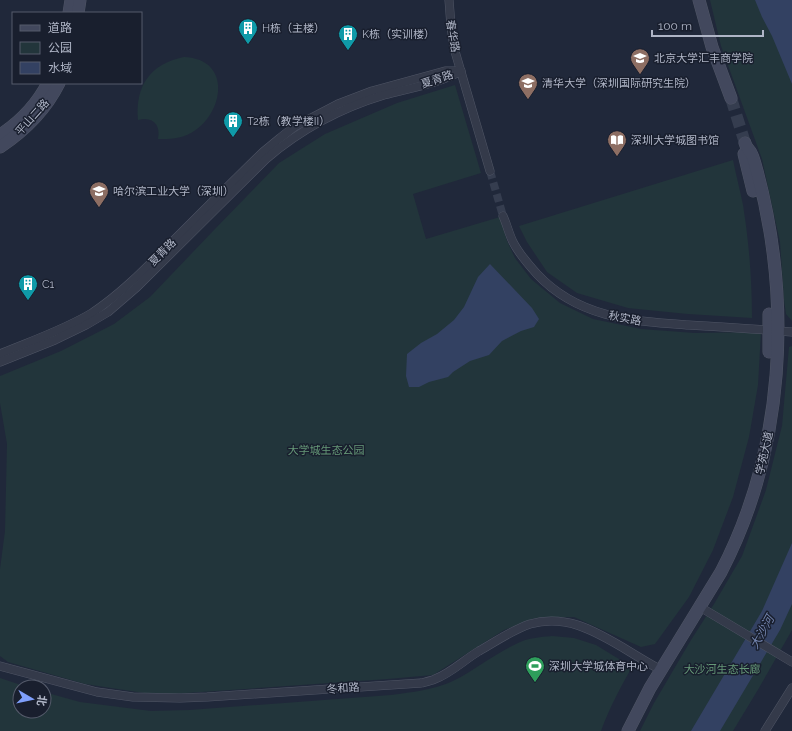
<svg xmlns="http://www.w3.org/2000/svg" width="792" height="731" font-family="Raleway,'Noto Sans SC',sans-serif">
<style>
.green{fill:#22353b}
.water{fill:#334162}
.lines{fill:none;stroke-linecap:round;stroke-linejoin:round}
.street-tunnel{stroke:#353d4f;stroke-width:8;stroke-dasharray:8 4;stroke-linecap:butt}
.secondary-tunnel{stroke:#353d4f;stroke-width:12;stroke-dasharray:12 6;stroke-linecap:butt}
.street-casing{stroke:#4f5565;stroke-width:9}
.secondary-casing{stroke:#4f5565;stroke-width:13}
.street{stroke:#343a4a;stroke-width:8}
.secondary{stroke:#42485d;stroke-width:12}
.labels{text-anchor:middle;stroke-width:3;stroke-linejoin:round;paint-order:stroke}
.poi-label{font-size:11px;fill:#afb5c6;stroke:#191f2e;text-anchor:start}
.street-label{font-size:11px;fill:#afb5c6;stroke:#191f2e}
.park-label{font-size:11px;fill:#659877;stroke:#191f2e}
.water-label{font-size:12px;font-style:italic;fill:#7586b0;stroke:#191f2e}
</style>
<rect width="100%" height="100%" fill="#20283a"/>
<!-- green -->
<g class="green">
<polygon points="710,0 792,0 792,321 786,314 784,300 780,242 762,159 721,46"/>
<path d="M184,57c49,2 40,58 7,76 -11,6 -21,6 -33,6 3,-14 -5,-23 -20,-19 -3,-34 12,-56 46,-63z"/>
<polygon points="455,85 481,173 413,194 426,239 500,217 507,241 515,258 531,279 560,303 593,319 641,329 694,333 761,332 758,385 749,437 733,497 713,550 689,597 655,644 641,647 574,617 535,618 504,630 433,675 388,679 157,695 85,684 8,662 0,656 0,569 5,531 7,444 0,403 0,376 61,351 114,324 150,297 214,230 279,163 325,134 397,103"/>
<path d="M733,160c3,15 7,30 10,45 6,37 9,75 9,113l-64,-4 -60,-6 -51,-15 -30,-21 -20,-30 -8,-16z"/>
<polygon points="792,346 792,630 759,688 733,731 640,731 654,703 691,640 714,604 742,556 766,490 782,426 789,347"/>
<path d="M552,636l22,2 22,7 36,22c-12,21 -23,42 -31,64h-601v-53l27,9h-7v24h24v-19l36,10 71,9 38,-1 202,-15c21,-3 43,-5 62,-14 22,-11 41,-27 63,-37 11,-6 24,-7 36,-8z"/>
</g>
<!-- water -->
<g class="water">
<polygon points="755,0 792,0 792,84 772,36 762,17"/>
<polygon points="490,264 532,308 539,319 534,327 521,331 502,341 489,355 470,361 453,372 448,377 429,382 419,387 409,387 406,376 407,354 421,343 437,334 454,320 464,307 478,277"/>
<polygon points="792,543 792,604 780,630 720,731 691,731 762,611"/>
</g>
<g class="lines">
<!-- street-tunnel -->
<polyline class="street-tunnel" points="490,171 503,216"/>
<!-- secondary-tunnel -->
<polyline class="secondary-tunnel" points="731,98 745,143"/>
<defs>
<g id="street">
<polyline points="449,0 451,26 454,48 490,171"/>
<path d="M503,216c4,9 6,18 10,26 6,12 15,22 24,32 41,44 95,47 151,51 35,2 70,4 104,7"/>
<path d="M0,354c31,-13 64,-24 92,-41 30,-20 55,-46 80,-71 30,-30 60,-60 91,-90l17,-14 14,-11 44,-23 34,-13 73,-20h15"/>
<path d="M0,362l55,-22 31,-15 22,-13 29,-25 129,-128c35,-30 75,-51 118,-64 26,-7 53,-11 77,-24"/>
<polyline points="700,607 792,662"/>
<path d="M0,666l97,26 36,5 47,1 27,-1 214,-14c4,-1 10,-2 14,-4 16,-6 29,-19 44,-28 16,-9 33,-21 51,-27 35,-10 63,6 92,23 13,8 26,16 39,23"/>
<polyline points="765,731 792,688"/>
</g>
<g id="secondary">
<polyline points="699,0 712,47 731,98"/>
<polyline points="69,13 71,0"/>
<polyline points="78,13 80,0"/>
<path d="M0,135c20,-13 37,-31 48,-52"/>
<path d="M0,147c24,-16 46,-38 59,-64"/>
<polyline points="744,154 753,191"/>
<polyline points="769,352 769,314"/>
<path d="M628,731l22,-43 71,-116c64,-123 71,-270 36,-401 -2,-6 -3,-13 -6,-18 -2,-4 -5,-5 -6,-10"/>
</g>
</defs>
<!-- street casing -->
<use href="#street" class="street-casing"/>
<!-- secondary casing -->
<use href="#secondary" class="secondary-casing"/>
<!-- street -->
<use href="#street" class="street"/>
<!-- secondary -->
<use href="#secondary" class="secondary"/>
</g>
<!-- icons -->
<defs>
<symbol id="building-pin" viewBox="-11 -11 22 30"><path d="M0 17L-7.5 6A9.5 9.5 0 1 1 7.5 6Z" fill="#0f9aa8" stroke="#191f2e"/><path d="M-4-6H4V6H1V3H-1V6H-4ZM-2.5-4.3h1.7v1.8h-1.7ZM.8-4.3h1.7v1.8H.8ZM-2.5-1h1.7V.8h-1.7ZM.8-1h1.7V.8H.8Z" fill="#fff"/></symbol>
<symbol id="university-pin" viewBox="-11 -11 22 30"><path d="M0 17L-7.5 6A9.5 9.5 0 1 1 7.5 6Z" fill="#8d6e63" stroke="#191f2e"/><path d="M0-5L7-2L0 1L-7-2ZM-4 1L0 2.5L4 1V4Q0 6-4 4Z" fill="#fff"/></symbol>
<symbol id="library-pin" viewBox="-11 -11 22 30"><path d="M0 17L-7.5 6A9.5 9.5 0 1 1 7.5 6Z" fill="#8d6e63" stroke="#191f2e"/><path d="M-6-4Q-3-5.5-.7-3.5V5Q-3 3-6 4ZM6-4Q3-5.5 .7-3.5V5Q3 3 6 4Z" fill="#fff"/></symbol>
<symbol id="stadium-pin" viewBox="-11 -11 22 30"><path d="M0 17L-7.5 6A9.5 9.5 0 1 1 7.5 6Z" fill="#2e9e5b" stroke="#191f2e"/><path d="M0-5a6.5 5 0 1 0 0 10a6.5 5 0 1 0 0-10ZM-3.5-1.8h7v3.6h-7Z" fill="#fff"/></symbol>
</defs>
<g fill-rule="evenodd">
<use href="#building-pin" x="237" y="17" width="22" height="30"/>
<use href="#building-pin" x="337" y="23" width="22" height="30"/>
<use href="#university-pin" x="629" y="47" width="22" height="30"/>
<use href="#university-pin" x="517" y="72" width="22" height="30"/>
<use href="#building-pin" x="222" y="110" width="22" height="30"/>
<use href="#library-pin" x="606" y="129" width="22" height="30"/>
<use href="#university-pin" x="88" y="180" width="22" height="30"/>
<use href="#building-pin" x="17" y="273" width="22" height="30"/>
<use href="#stadium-pin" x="524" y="655" width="22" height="30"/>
</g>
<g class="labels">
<!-- poi labels -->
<g class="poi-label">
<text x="262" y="32">H栋（主楼）</text>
<text x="362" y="38">K栋（实训楼）</text>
<text x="654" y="62">北京大学汇丰商学院</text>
<text x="542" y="87">清华大学（深圳国际研究生院）</text>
<text x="247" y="125">T2栋（教学楼II）</text>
<text x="631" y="144">深圳大学城图书馆</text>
<text x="113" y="195">哈尔滨工业大学（深圳）</text>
<text x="42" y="288">C1</text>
<text x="549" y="670">深圳大学城体育中心</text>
</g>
<!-- street labels -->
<g class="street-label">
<text transform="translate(453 36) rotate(80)" y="4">春华路</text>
<text transform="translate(437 79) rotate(-18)" y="4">夏青路</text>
<text transform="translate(32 117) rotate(-48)" y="4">平山二路</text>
<text transform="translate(162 252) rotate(-45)" y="4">夏青路</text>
<text transform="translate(625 318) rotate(11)" y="4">秋实路</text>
<text transform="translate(764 453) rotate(-77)" y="4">学苑大道</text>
<text transform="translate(343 688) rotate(-4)" y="4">冬和路</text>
</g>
<!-- park labels -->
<g class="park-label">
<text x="326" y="454">大学城生态公园</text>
<text x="722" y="673">大沙河生态长廊</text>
</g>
<!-- water labels -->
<g class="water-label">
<text transform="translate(762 632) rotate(-61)" y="4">大沙河</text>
</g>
</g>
<!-- legend -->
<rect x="12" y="12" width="130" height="72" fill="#191f2e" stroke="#555b6b"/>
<rect x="20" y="25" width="20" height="6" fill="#42485d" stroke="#555b6b"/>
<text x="48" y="32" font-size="12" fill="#afb5c6">道路</text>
<rect x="20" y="42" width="20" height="12" fill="#22353b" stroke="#555b6b"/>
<text x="48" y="52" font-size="12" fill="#afb5c6">公园</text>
<rect x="20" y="62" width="20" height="12" fill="#334162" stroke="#555b6b"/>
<text x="48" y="72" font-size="12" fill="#afb5c6">水域</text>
<!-- north arrow -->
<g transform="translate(32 699) rotate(99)"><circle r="19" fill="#191f2e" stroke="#555b6b"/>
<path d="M0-3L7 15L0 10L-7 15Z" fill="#7f9ffb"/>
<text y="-6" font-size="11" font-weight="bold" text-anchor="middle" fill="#afb5c6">北</text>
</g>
<!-- scale -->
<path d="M652 30v6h111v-6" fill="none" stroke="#afb5c6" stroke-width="2"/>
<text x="658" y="30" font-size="12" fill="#afb5c6" stroke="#191f2e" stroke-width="3" paint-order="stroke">100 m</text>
</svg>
